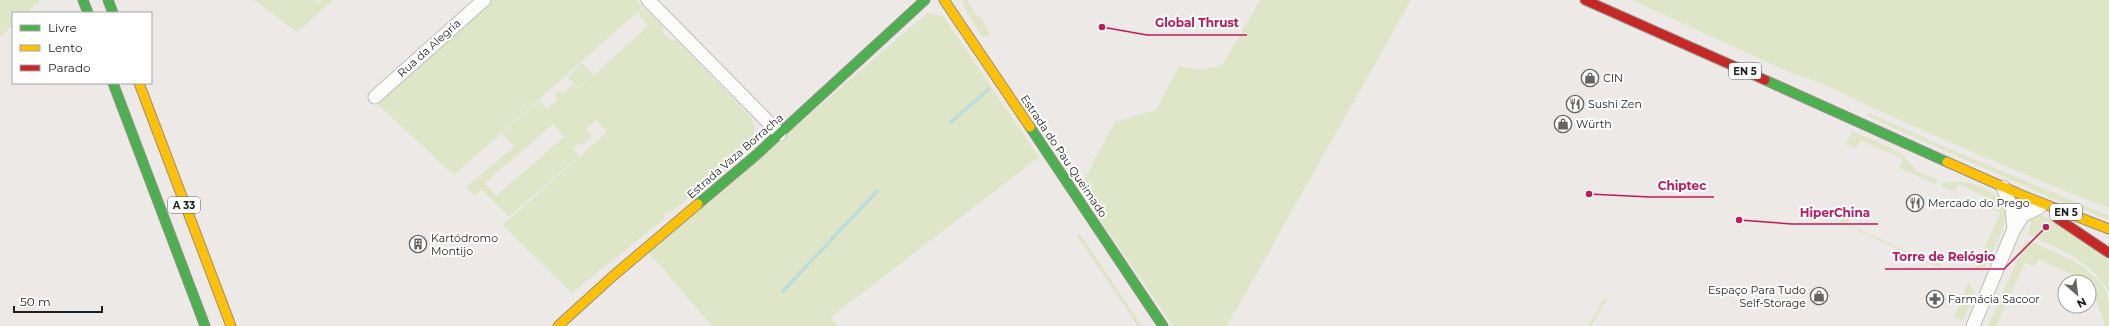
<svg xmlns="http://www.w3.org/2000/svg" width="2109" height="326" font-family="Montserrat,sans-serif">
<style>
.grass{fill:#dfe6c8;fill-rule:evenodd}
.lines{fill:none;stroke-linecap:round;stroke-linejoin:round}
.stream{stroke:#bddddc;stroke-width:3.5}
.street-casing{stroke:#bfbebd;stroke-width:15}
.fast-casing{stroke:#959181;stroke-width:11}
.slow-casing{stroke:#959181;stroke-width:11}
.jam-casing{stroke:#959181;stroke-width:11}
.street{stroke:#fcfcfb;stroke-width:13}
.fast{stroke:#4caf50;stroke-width:9}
.slow{stroke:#ffc107;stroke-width:9}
.jam{stroke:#c62828;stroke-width:9}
.labels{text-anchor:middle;stroke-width:4;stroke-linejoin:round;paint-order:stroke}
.shield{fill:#fff;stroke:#626262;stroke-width:1}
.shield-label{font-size:10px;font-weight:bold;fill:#1e1e1e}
.street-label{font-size:11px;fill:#1e1e1e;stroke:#fff}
.poi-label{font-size:11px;fill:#1e1e1e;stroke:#fff;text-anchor:start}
.leader{fill:none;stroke:#c2185b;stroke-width:1.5}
.callout-dot{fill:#c2185b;stroke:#fff;stroke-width:1.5}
.callout-label{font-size:12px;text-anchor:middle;font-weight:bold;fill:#c2185b;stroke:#fff;stroke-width:4;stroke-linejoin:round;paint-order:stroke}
</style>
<rect width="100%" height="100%" fill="#ece9e7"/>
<!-- grass -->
<g class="grass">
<polygon points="0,0 40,0 26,13 13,13 13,25 0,37"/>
<polygon points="254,0 315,0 318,3 321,0 333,0 297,32"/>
<polygon points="487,0 636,0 643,7 454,175 373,100"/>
<polygon points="962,0 967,0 977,17 980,16 990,34 983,38 965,9"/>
<path d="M1260,0h150v2l-183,324h-54l-96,-140 9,-10 29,-54 41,-12 23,-44c17,4 28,5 44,-2z"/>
<path d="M1632,0h477v208c-73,-28 -144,-59 -216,-91 -33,-14 -65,-34 -100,-43z"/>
<path d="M644,8l18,18 2,8 7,6h5l75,77c6,10 3,17 -1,27l-77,67 -9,3v5l-92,74 -69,-68 104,-93 -11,-12 -10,9 6,7 -11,10 -2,-3 -6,6 6,7 -70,61 -27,-27 -7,6 -9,-9 48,-40 -12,-14 37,-32 8,8 11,-9 -4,-5 5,-5 4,4 10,-10 5,5 10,-10 -10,8 -10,-10 14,-14 12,12 54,-49 -10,-13zM553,124l11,13 -68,59 -11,-13z"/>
<polygon points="927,13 943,16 1039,157 831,317 838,326 712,326 649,253"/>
<polygon points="1869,113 1952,150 2109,216 2109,220 2058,201 1867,116"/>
<polygon points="1853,131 1901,153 1916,171 1938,180 1936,184 1899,168 1903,159 1861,140 1856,149 1845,144"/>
<path d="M1943,182c8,0 17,-1 25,1 15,2 37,15 37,32 0,17 -13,37 -20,52l-10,2 25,-56 -9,-4 3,-8 -36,-17 -3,8 -14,-5z"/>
<polygon points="1845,213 1850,215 1847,224 1935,264 1939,256 1942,257 1941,266 1934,266 1840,222 1840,217"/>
<path d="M2041,214l29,17 39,30v31c-20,-33 -48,-42 -81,-57l3,-12 -5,-3 8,-5z"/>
<polygon points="1078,233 1085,241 1142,326 1138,326 1076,235"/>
<path d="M2026,240c26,11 77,28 83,61 0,8 0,17 0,25h-4l-9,-27 -7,-7v-10h-6v-2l-44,-21 -4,7 -10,-3 -29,63h-8z"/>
<polygon points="1968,283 1975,292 1963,321 1954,317"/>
<polygon points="1604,298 1607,299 1591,326 1588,326"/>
</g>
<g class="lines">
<!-- stream -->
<g class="stream">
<polyline points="951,122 989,89"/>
<polyline points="783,291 877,191"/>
</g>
<defs>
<g id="street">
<polyline points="648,0 780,134"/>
<polyline points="375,97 484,0"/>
<polyline points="2003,187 2012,209 2014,229"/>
<polyline points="1973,326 2014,229 2023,215 2040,207"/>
</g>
<g id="fast">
<polyline points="83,0 88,13"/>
<polyline points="108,0 113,13"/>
<polyline points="1765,80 1947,162"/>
<polyline points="113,83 205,326"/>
<polyline points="1030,127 1163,326"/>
<polyline points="698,204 755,156 925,0"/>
</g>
<g id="slow">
<polyline points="944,0 1030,127"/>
<polyline points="139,83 231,326"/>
<polyline points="1947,162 2024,196 2109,229"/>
<polyline points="558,326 613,276 698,204"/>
</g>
<g id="jam">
<polyline points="1585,0 1765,80"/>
<polyline points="2057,218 2109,253"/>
</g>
</defs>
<!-- street casing -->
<use href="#street" class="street-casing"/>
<!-- fast casing -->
<use href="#fast" class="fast-casing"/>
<!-- slow casing -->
<use href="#slow" class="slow-casing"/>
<!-- jam casing -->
<use href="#jam" class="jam-casing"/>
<!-- street -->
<use href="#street" class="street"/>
<!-- fast -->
<use href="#fast" class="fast"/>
<!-- slow -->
<use href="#slow" class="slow"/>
<!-- jam -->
<use href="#jam" class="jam"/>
</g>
<!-- icons -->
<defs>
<symbol id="shop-ring" viewBox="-11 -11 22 22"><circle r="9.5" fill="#fff" stroke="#666564" stroke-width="1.5"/><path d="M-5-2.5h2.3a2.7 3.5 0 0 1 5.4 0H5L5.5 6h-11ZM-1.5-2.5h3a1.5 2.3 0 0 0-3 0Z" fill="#666564"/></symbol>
<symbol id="restaurant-ring" viewBox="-11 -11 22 22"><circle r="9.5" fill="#fff" stroke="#666564" stroke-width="1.5"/><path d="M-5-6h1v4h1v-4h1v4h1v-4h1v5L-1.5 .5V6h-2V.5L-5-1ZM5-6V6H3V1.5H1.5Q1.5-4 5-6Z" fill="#666564"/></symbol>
<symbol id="building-ring" viewBox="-11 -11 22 22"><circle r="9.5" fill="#fff" stroke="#666564" stroke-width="1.5"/><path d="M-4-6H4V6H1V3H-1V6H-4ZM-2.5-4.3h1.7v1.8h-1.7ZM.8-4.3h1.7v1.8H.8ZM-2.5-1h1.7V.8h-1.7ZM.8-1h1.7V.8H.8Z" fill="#666564"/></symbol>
<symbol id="pharmacy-ring" viewBox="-11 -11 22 22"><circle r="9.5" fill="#fff" stroke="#666564" stroke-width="1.5"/><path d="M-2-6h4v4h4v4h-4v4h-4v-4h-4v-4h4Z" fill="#666564"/></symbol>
</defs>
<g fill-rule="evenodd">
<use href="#shop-ring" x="1580" y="68" width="20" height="20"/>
<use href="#restaurant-ring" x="1565" y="94" width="20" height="20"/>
<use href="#shop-ring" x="1553" y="114" width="20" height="20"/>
<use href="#restaurant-ring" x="1905" y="193" width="20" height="20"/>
<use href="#building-ring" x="408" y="234" width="20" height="20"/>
<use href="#shop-ring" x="1809" y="286" width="20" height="20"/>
<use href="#pharmacy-ring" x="1925" y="289" width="20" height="20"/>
</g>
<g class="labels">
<!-- shield labels -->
<g class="shield">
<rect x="1729" y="63" width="32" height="16" rx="3"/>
<rect x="168" y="197" width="32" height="16" rx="3"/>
<rect x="2050" y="204" width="32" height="16" rx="3"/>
</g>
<g class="shield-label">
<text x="1745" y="75">EN 5</text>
<text x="184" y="209">A 33</text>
<text x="2066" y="216">EN 5</text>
</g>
<!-- street labels -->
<g class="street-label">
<text transform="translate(429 48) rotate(-42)" y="4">Rua da Alegria</text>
<text transform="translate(735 156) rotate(-41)" y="4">Estrada Vaza Borracha</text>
<text transform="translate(1064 156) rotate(56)" y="4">Estrada do Pau Queimado</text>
</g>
<!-- poi labels -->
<g class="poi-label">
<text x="1603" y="82">CIN</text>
<text x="1588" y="108">Sushi Zen</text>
<text x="1576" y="128">Würth</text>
<text x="1928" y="207">Mercado do Prego</text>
<text x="431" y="242">Kartódromo<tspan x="431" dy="13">Montijo</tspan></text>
<text x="1806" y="294" text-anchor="end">Espaço Para Tudo<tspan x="1806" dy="13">Self-Storage</tspan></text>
<text x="1948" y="303">Farmácia Sacoor</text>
</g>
</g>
<!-- callouts -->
<path class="leader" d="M1102 27L1147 35H1247M1589 194L1650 197H1714M1739 220L1792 224H1878M2046 227L2004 269H1885"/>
<g class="callout-dot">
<circle cx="1102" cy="27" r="4"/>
<circle cx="1589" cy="194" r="4"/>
<circle cx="1739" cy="220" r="4"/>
<circle cx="2046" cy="227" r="4"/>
</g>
<g class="callout-label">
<text x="1197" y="27">Global Thrust</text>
<text x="1682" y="190">Chiptec</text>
<text x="1835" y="217">HiperChina</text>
<text x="1944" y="261">Torre de Relógio</text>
</g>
<!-- legend -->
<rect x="12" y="12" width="140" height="72" fill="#ffffff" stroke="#a5a5a5"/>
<rect x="20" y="25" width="20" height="6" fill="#4caf50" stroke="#a5a5a5"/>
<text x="48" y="32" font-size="12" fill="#1e1e1e">Livre</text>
<rect x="20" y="45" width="20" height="6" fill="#ffc107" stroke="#a5a5a5"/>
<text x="48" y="52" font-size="12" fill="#1e1e1e">Lento</text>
<rect x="20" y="65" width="20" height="6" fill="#c62828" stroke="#a5a5a5"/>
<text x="48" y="72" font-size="12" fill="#1e1e1e">Parado</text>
<!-- north arrow -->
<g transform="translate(2077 294) rotate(152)"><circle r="19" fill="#ffffff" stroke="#a5a5a5"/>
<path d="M0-3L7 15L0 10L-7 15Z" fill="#666564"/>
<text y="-6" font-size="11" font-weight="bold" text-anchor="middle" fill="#1e1e1e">N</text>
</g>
<!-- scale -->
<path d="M14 306v6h88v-6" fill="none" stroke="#1e1e1e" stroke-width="2"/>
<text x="20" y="306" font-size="12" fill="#1e1e1e" stroke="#ffffff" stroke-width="3" paint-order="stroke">50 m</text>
</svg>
